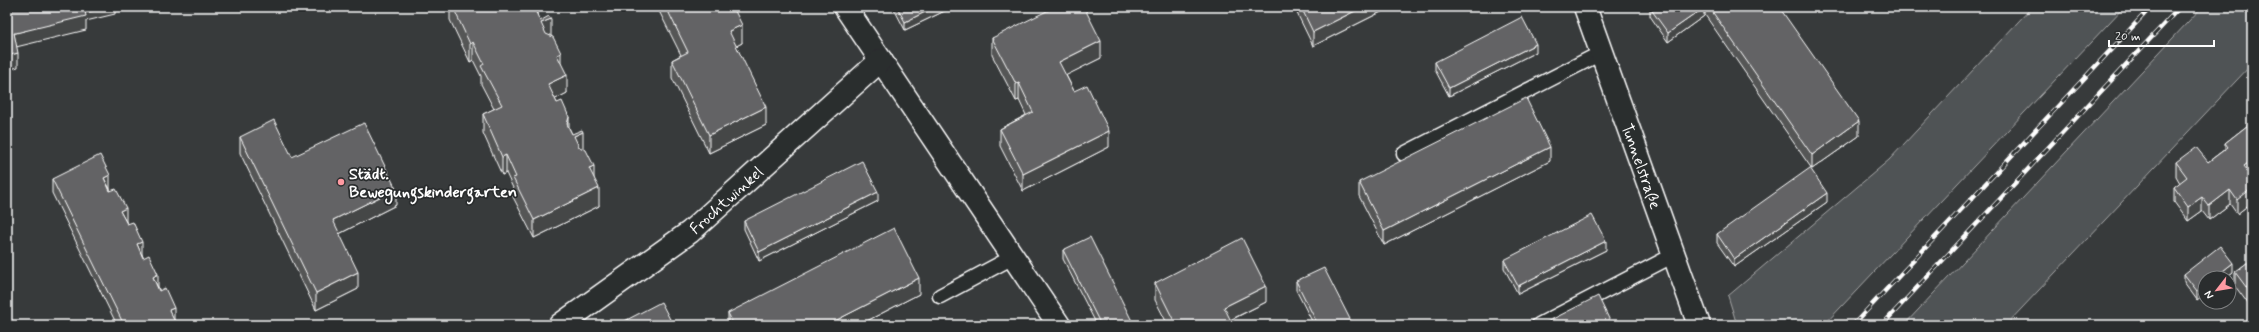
<svg xmlns="http://www.w3.org/2000/svg" width="2259" height="332" font-family="Mynerve,sans-serif">
<style>
.green{fill:#505354;stroke:#a8a9aa}
.lines{fill:none;stroke-linecap:round;stroke-linejoin:round}
.service-casing{stroke:#fff;stroke-width:17}
.minor-casing{stroke:#fff;stroke-width:25}
.tertiary-casing{stroke:#fff;stroke-width:25}
.service{stroke:#2a2d2e;stroke-width:14}
.minor{stroke:#2a2d2e;stroke-width:22}
.tertiary{stroke:#2a2d2e;stroke-width:22}
.rail-casing{stroke:#fff;stroke-width:4.5}
.rail{stroke:#2a2d2e;stroke-width:3;stroke-dasharray:9;stroke-linecap:butt}
.wall{fill:#555657;stroke:#fff}
.shaded-wall{fill:#454647;stroke:#fff}
.building{fill:#636465;stroke:#fff}
.poi-dot{fill:#ff9aa2;stroke:#2a2d2e;stroke-width:1.5}
.labels{text-anchor:middle;stroke-width:3.5;stroke-linejoin:round;paint-order:stroke}
.street-label{font-size:16px;fill:#fff;stroke:#2a2d2e}
.poi-label{font-size:16px;font-weight:bold;fill:#fff;stroke:#2a2d2e;text-anchor:start}
</style>
<rect width="100%" height="100%" fill="#373a3b"/>
<filter id="ink" filterUnits="userSpaceOnUse"><feTurbulence type="fractalNoise" baseFrequency=".025" numOctaves="2"/><feDisplacementMap in="SourceGraphic" scale="8" xChannelSelector="R" yChannelSelector="G"/><feConvolveMatrix kernelMatrix="1 2 1 2 8 2 1 2 1" color-interpolation-filters="sRGB"/></filter>
<g filter="url(#ink)">
<!-- green -->
<g class="green">
<polygon points="2032,7 2124,7 1824,325 1737,325 1728,296 1889,160"/>
<polygon points="2202,7 2252,7 2252,64 2006,325 1904,325"/>
</g>
<g class="lines">
<defs>
<g id="service">
<polyline points="1404,154 1601,53"/>
<polyline points="940,296 1013,257"/>
<polyline points="1539,325 1674,255"/>
</g>
<g id="minor">
<polyline points="845,7 1059,325"/>
<path id="s1" d="M560,325l130,-93 191,-172"/>
</g>
<g id="tertiary">
<path id="s2" d="M1585,7l114,318"/>
</g>
</defs>
<!-- service casing -->
<use href="#service" class="service-casing"/>
<!-- minor casing -->
<use href="#minor" class="minor-casing"/>
<!-- tertiary casing -->
<use href="#tertiary" class="tertiary-casing"/>
<!-- service -->
<use href="#service" class="service"/>
<!-- minor -->
<use href="#minor" class="minor"/>
<!-- tertiary -->
<use href="#tertiary" class="tertiary"/>
<defs>
<g id="rail">
<polyline points="1853,325 2151,7"/>
<polyline points="1882,325 2180,7"/>
</g>
</defs>
<!-- rail casing -->
<use href="#rail" class="rail-casing"/>
<!-- rail -->
<use href="#rail" class="rail"/>
</g>
<!-- wall -->
<g class="wall">
<polygon points="450,7 537,7 537,16 540,21 551,36 561,64 567,93 555,99 572,134 583,149 594,179 599,206 534,238 513,197 513,188 506,173 502,175 483,133 483,114 494,109 481,84 481,76 473,60 470,62 450,20"/>
<polygon points="657,7 733,7 742,43 736,46 766,125 709,153 672,78 672,60 681,55"/>
<polygon points="893,7 953,7 905,30"/>
<polygon points="1294,7 1391,7 1313,46"/>
<polygon points="1705,7 1779,7 1859,136 1812,169 1705,15"/>
<polygon points="1650,8 1704,16 1668,42 1650,16"/>
<polygon points="992,38 1101,58 1066,75 1074,91 1109,147 1023,191 1000,146 1000,129 1026,115 1019,100 1016,101 992,55"/>
<polygon points="1536,52 1449,96 1435,70 1435,62"/>
<polygon points="2252,122 2252,174 2251,175 2252,176 2252,199 2251,200 2251,203 2237,214 2230,204 2209,220 2202,211 2188,221 2174,202 2174,187 2180,183 2176,176 2176,162 2208,162 2225,149 2225,143"/>
<polygon points="240,137 292,157 396,205 339,234 358,289 316,310 240,153"/>
<polygon points="1550,161 1384,245 1359,196 1359,182"/>
<polygon points="52,179 110,189 176,324 183,325 117,325 52,193"/>
<polygon points="878,201 759,261 744,229 744,221"/>
<polygon points="1827,202 1734,267 1717,243 1717,234"/>
<polygon points="1063,250 1134,325 1097,325 1063,259"/>
<polygon points="1606,250 1518,294 1504,268 1504,260"/>
<polygon points="2252,259 2252,309 2235,286 2235,272"/>
<polygon points="2233,272 2225,278 2205,278 2197,300 2184,282 2184,274"/>
<polygon points="1296,281 1353,325 1314,325 1296,290"/>
<polygon points="1155,283 1266,302 1231,320 1233,325 1168,325 1155,300"/>
<polygon points="919,294 859,325 728,325 728,313"/>
</g>
<!-- shaded-wall -->
<g class="shaded-wall">
<polygon points="108,7 115,7 115,14 86,21 86,30 16,47 14,33 16,33 84,13"/>
<polygon points="536,7 537,7 537,22 535,10"/>
<polygon points="935,7 953,7 905,30 905,22"/>
<polygon points="1363,7 1391,7 1313,46 1313,32"/>
<polygon points="1704,8 1704,16 1668,42 1668,33"/>
<polygon points="551,19 551,37 541,42 541,23"/>
<polygon points="742,25 742,43 729,50 729,31"/>
<polygon points="1101,41 1101,58 1059,79 1059,62"/>
<polygon points="473,42 473,60 470,62 470,44"/>
<polygon points="1536,44 1536,52 1449,96 1449,88"/>
<polygon points="18,53 18,67 7,70 7,56"/>
<polygon points="561,53 561,71 557,55"/>
<polygon points="567,75 567,93 548,103 548,84"/>
<polygon points="1019,83 1019,100 1016,101 1016,84"/>
<polygon points="766,107 766,125 709,153 709,135"/>
<polygon points="569,117 569,135 567,124"/>
<polygon points="1859,121 1859,136 1812,169 1812,155"/>
<polygon points="1109,131 1109,147 1023,191 1023,174"/>
<polygon points="583,132 583,150 574,155 574,136"/>
<polygon points="1550,147 1550,161 1384,245 1384,231"/>
<polygon points="506,155 506,173 502,175 502,157"/>
<polygon points="2252,160 2252,174 2244,180 2244,166"/>
<polygon points="594,166 594,184 589,168"/>
<polygon points="110,175 110,189 104,178"/>
<polygon points="2252,185 2252,199 2251,200 2251,203 2237,214 2237,200"/>
<polygon points="599,188 599,206 534,238 534,220"/>
<polygon points="396,189 396,205 333,237 333,220"/>
<polygon points="2230,190 2230,204 2209,220 2209,206"/>
<polygon points="878,192 878,201 759,261 759,252"/>
<polygon points="1827,193 1827,202 1734,267 1734,259"/>
<polygon points="2202,197 2202,211 2188,221 2188,207"/>
<polygon points="126,208 126,222 120,211"/>
<polygon points="1606,241 1606,250 1518,294 1518,286"/>
<polygon points="142,242 142,256 137,244"/>
<polygon points="2233,263 2233,272 2225,278 2214,278"/>
<polygon points="358,272 358,289 316,310 316,293"/>
<polygon points="158,274 158,288 153,277"/>
<polygon points="919,278 919,294 859,325 827,325"/>
<polygon points="2205,285 2205,294 2197,300 2197,291"/>
<polygon points="1266,286 1266,302 1224,323 1224,307"/>
<polygon points="174,308 174,322 169,310"/>
</g>
<!-- building -->
<g class="building">
<polygon points="7,7 84,7 86,16 16,33 14,33 18,53 7,56"/>
<polygon points="84,7 108,7 85,12"/>
<polygon points="453,7 536,7 535,10 540,21 549,16 551,19 541,23 546,34 553,37 561,53 557,55 567,75 548,84 557,103 562,101 569,117 567,124 572,134 582,130 583,132 574,136 579,147 586,150 594,166 589,168 599,188 534,220 513,178 516,177 506,155 502,157 483,114 502,105 481,66 484,64 473,42 470,44"/>
<polygon points="666,7 733,7 742,25 729,31 766,107 709,135 672,60 688,52"/>
<polygon points="897,7 935,7 905,22"/>
<polygon points="1055,7 1084,7 1101,41 1059,62 1074,91 1087,85 1109,131 1023,174 1000,129 1033,112 1019,83 1016,84 992,38"/>
<polygon points="1301,7 1363,7 1313,32"/>
<polygon points="1651,7 1704,7 1704,8 1668,33 1650,8"/>
<polygon points="1709,7 1779,7 1859,121 1812,155"/>
<polygon points="1522,17 1536,44 1449,88 1435,62"/>
<polygon points="1526,98 1550,147 1384,231 1359,182"/>
<polygon points="274,120 292,157 364,123 396,189 333,220 358,272 316,293 240,137"/>
<polygon points="2252,122 2252,160 2244,166 2252,176 2252,185 2249,187 2251,189 2237,200 2230,190 2209,206 2202,197 2188,207 2174,187 2187,177 2176,162 2196,147 2208,162 2228,147 2225,143"/>
<polygon points="100,155 110,175 104,178 110,191 116,189 126,208 120,211 127,224 133,222 142,242 137,244 143,258 149,255 158,274 153,277 159,291 165,288 174,308 169,310 176,324 181,321 183,325 124,325 52,179"/>
<polygon points="862,161 878,192 759,252 744,221"/>
<polygon points="1810,168 1827,193 1734,259 1717,234"/>
<polygon points="1592,215 1606,241 1518,286 1504,260"/>
<polygon points="894,228 919,278 827,325 734,325 728,313"/>
<polygon points="1090,237 1134,325 1101,325 1063,250"/>
<polygon points="1242,238 1266,286 1224,307 1233,325 1176,325 1155,283"/>
<polygon points="2220,246 2233,263 2214,278 2205,278 2205,285 2197,291 2184,274"/>
<polygon points="2252,259 2252,295 2235,272"/>
<polygon points="1324,268 1353,325 1318,325 1296,281"/>
<polygon points="1598,296 1612,325 1541,325"/>
<polygon points="661,302 673,325 617,325"/>
</g>
</g>
<!-- markers -->
<circle class="poi-dot" cx="341" cy="182" r="4"/>
<g class="labels">
<!-- street labels -->
<g class="street-label">
<text dy="6" stroke="none"><textPath href="#s2" startOffset="169">Tunnelstraße</textPath></text>
<text dy="6" stroke="none"><textPath href="#s1" startOffset="208">Frochtwinkel</textPath></text>
</g>
<!-- poi labels -->
<g class="poi-label">
<text x="349" y="179">Städt.<tspan x="349" dy="18">Bewegungskindergarten</tspan></text>
</g>
</g>
<!-- margin -->
<rect width="2259" height="332" fill="none" stroke="#2a2d2e" stroke-width="24"/>
<rect x="12" y="12" width="2235" height="308" fill="none" stroke="#fff" stroke-width="1.5" filter="url(#ink)"/>
<!-- north arrow -->
<g transform="translate(2217 290) rotate(239)"><circle r="19" fill="#2a2d2e" stroke="#7f8182"/>
<path d="M0-3L7 15L0 10L-7 15Z" fill="#ff9aa2"/>
<text y="-6" font-size="11" font-weight="bold" text-anchor="middle" fill="#ffffff">N</text>
</g>
<!-- scale -->
<path d="M2109 40v6h105v-6" fill="none" stroke="#ffffff" stroke-width="2"/>
<text x="2115" y="40" font-size="12" fill="#ffffff" stroke="#2a2d2e" stroke-width="3" paint-order="stroke">20 m</text>
</svg>
